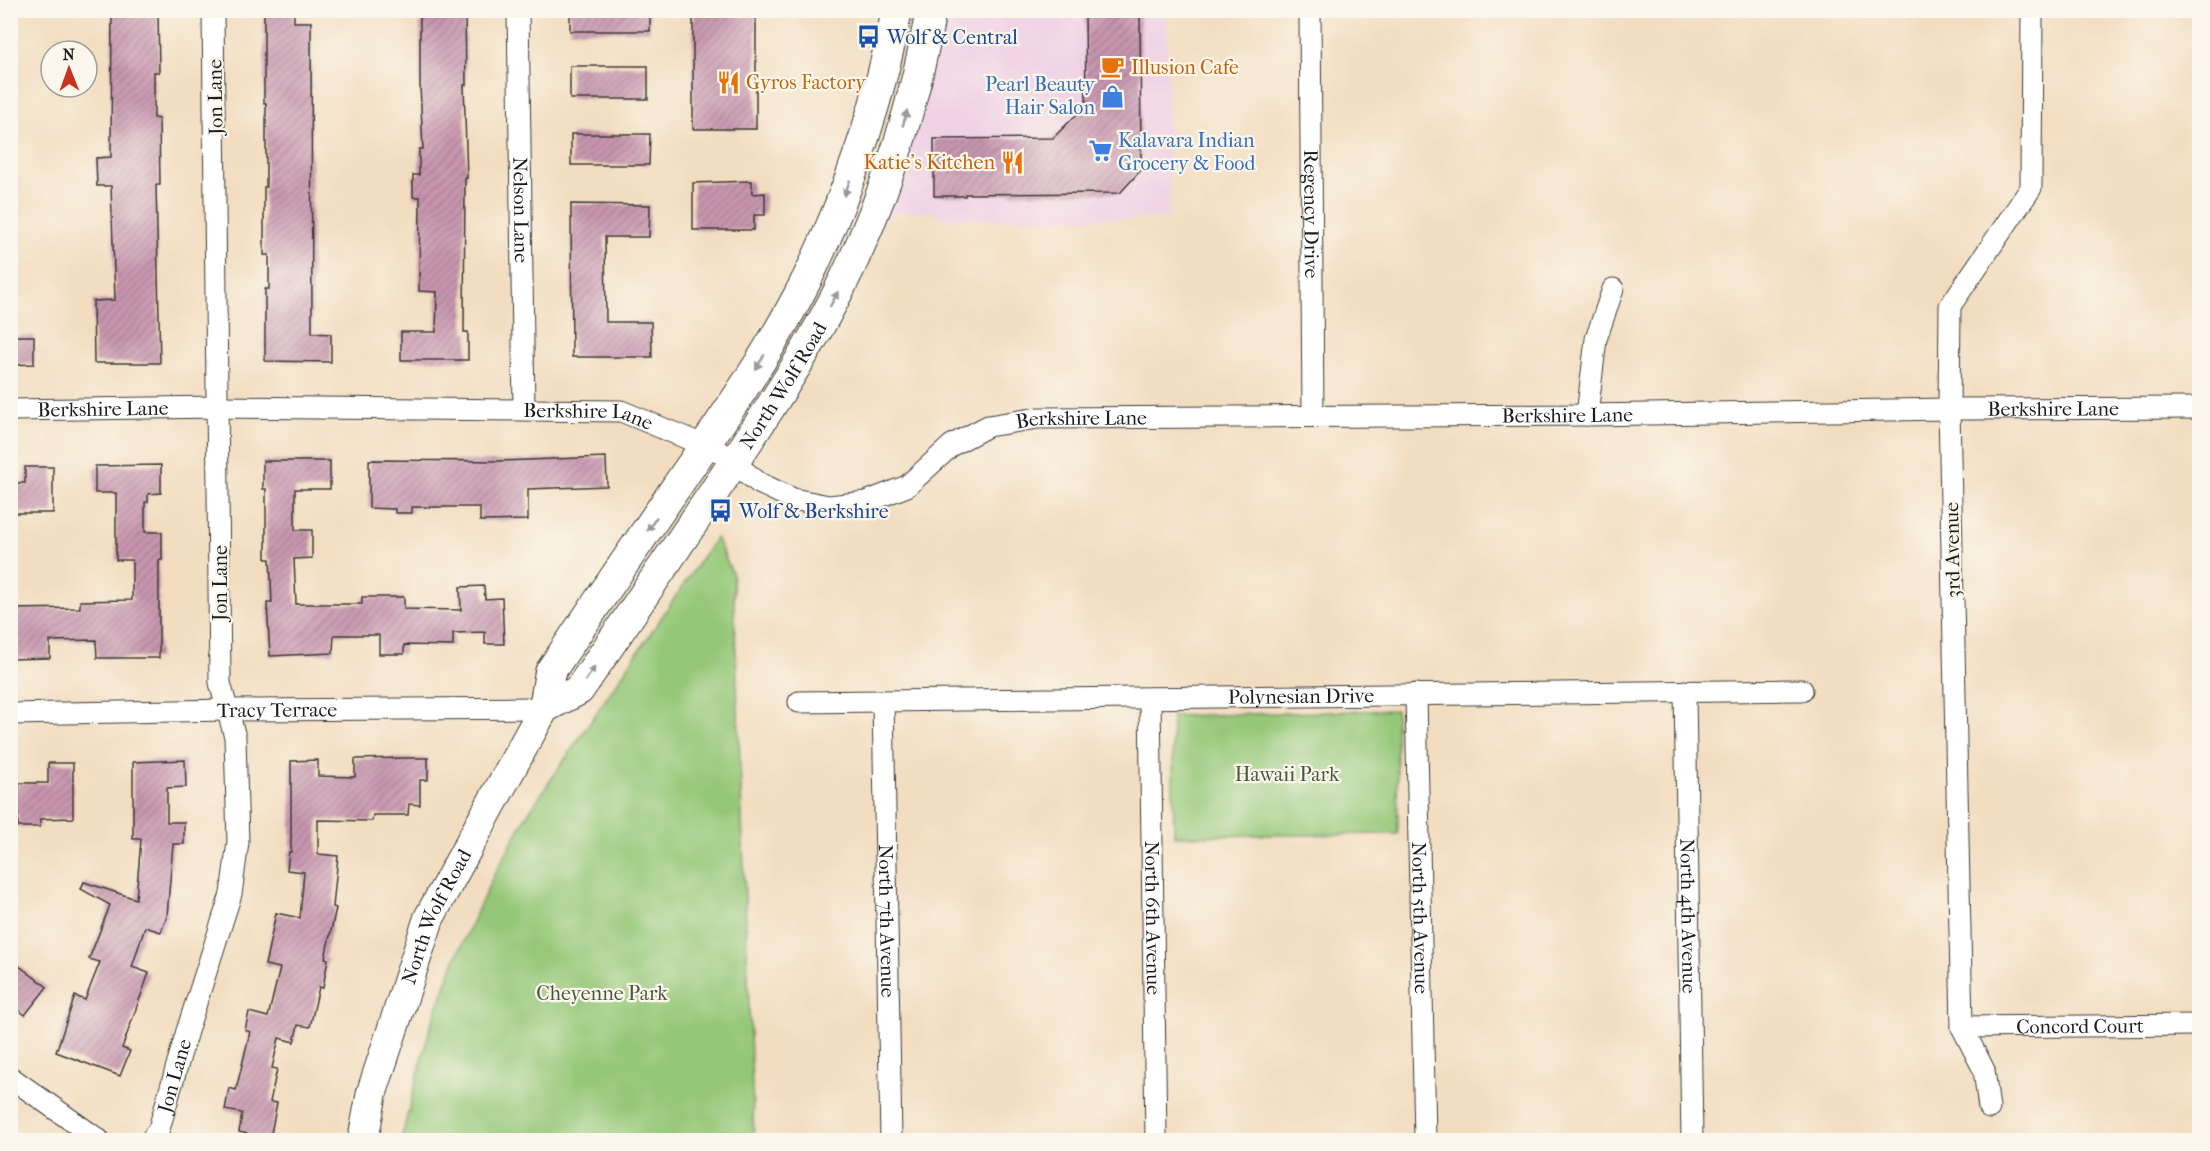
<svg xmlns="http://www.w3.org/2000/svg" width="2210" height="1151" font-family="'IM FELL French Canon',serif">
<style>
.built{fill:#f0d0e4}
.green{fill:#94c777;stroke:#58724a;stroke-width:1.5}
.building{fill:url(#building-hatch)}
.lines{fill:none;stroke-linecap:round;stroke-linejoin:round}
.minor-casing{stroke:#3c3935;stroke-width:23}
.secondary-casing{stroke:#3c3935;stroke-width:32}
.minor{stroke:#fff;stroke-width:21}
.secondary{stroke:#fff;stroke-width:30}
.oneway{fill:#999}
.labels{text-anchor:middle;stroke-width:4.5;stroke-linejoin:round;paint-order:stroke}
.transit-label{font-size:20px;fill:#164399;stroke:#fbf7ec;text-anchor:start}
.food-label{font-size:20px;fill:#c56008;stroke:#fbf7ec;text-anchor:start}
.shop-label{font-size:20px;fill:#366cbe;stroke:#fbf7ec;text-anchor:end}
.street-label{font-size:20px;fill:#1c1c1c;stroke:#fbf7ec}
.park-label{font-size:20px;fill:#46583c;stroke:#fbf7ec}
</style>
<defs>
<pattern id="building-hatch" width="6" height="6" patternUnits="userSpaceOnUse" patternTransform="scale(1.5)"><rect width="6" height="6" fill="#c896af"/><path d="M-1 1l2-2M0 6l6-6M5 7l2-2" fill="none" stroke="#a27a8e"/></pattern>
</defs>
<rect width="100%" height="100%" fill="#fbf7ec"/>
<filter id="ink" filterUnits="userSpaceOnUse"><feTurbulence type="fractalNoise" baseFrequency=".0167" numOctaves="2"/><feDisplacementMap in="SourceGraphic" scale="12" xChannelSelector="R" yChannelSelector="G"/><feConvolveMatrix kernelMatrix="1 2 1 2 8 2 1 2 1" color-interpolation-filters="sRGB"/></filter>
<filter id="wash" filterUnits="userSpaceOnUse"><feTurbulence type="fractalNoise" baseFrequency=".008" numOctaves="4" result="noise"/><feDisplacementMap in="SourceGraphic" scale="24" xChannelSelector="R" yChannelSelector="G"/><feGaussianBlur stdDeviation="1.35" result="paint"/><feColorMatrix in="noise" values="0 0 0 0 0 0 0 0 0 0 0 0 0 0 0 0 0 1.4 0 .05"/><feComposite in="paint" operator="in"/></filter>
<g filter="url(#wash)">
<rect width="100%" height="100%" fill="#f2ddc0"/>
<!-- built -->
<polygon class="built" points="944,11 1167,11 1169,219 943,219 932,212 899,212 886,218"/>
<!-- green -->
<g class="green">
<polygon points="716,537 733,575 754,1140 401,1140 430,1028 455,959 492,879 527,815"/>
<polygon points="1396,710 1398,834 1174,836 1172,716"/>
</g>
<g id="blocks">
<!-- building -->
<g class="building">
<polygon points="112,10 158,10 159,72 154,72 154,118 159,119 160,185 156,185 160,363 94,363 93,301 115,300 111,186 97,186 96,158 111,157"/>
<polygon points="264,10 294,10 294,22 311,22 312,333 331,334 331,362 265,361 265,289 269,289 269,255 264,255 264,187 266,187 266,103 264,103"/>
<polygon points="420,10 465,10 466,85 464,85 467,178 465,178 464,332 468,332 468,360 401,360 401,332 436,332 437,292 419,291 420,197 413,197 413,175 419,175 419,149 423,149 420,85"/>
<rect x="570" y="10" width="80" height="21"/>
<polygon points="693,10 739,10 739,14 756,14 756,129 693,129"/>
<polygon points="1085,10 1140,10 1141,170 1120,193 965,194 965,196 934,196 934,139 1053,138 1086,105"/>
<rect x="570" y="66" width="78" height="33"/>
<polygon points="571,134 650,134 649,165 571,165"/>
<polygon points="752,181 752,194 765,193 765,215 754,215 754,230 693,230 693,183"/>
<polygon points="571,204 650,205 649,237 605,237 606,322 651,322 652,357 572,357"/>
<polygon points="10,336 34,336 34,364 10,365"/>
<polygon points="606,457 607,486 528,489 528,520 480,521 480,507 412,507 412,513 395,513 395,509 369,508 369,460 500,461"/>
<polygon points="263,461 330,461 330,489 295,489 295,530 312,530 312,558 294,559 296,604 362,604 362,597 404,597 404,609 461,610 460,587 484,586 485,599 502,598 504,644 485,644 485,632 453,633 453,646 404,645 404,654 379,654 379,635 334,635 333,653 270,656 267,603 272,603 270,559 266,559 266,489 263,489"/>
<polygon points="161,465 161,493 148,494 148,502 145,502 145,532 162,532 162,560 159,560 159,658 97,658 96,640 50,641 50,658 10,659 10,609 80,608 80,601 132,600 132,560 116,560 116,493 95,493 95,466"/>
<polygon points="25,467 53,467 53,513 13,513 13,483 25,483"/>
<polygon points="406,758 428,758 428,780 420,780 420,805 409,804 408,815 373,815 372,821 318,820 318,854 338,856 333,907 336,908 325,958 328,959 323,988 319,987 310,1027 298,1025 294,1042 279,1038 272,1068 277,1069 270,1102 277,1103 270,1139 239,1132 242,1113 225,1110 229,1088 236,1090 250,1032 245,1030 249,1012 268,1017 280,968 265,965 276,913 300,918 304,872 287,870 289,852 291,852 291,761 318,760 318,776 355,777 355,759"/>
<polygon points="185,760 186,787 167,788 167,822 184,822 184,844 173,844 167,916 161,932 145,927 132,967 149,973 122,1048 130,1051 120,1076 56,1052 75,996 85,1000 100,962 89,959 110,905 81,889 84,882 136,899 141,839 133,839 133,762"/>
<polygon points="48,763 73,763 73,818 40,819 40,827 18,827 18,814 10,814 10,783 48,783"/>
<polygon points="10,959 47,987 25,1015 10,1003"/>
</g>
</g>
</g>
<g filter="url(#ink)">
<use href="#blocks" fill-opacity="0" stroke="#3c3935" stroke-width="1.5"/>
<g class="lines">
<defs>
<g id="minor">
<path id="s1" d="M518,10l6,399"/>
<path id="s2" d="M1310,10l3,406"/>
<path id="s3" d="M10,410l209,-3 402,4 99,41 39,31 34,16 36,7 37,-4 41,-16 45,-41 36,-19 50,-8 549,-3 362,-6 251,-1"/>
<polyline points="1587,415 1596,339 1613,289"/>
<path id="s4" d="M1685,691l7,449"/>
<path id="s5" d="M1416,694l9,446"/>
<path id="s6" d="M1150,698l6,442"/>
<path id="s7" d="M883,701l8,439"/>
<path id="s8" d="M799,702l1003,-12"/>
<path id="s9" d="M10,714l219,-4 315,-2"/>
<path id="s10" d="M1962,1027l238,-2"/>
<polyline points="10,1077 99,1140"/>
<polyline points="1989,1108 1984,1070 1962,1027 1949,409 1950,306 2031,188 2032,10"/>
<path id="s11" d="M151,1140l8,-11 28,-98 44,-137 7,-52 -3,-105 -15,-54 -7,-673"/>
</g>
<g id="secondary">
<path id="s12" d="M544,708l35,-18c45,-65 89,-130 133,-195 44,-66 89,-131 125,-201 45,-88 77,-186 94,-284"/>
<path id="s13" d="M363,1140l9,-48 57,-174 115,-210 6,-36c45,-65 89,-130 133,-195 45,-65 90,-130 125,-200 41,-85 71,-174 89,-267"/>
</g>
</defs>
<!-- minor casing -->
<use href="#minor" class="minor-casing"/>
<!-- secondary casing -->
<use href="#secondary" class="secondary-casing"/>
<!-- minor -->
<use href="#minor" class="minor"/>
<!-- secondary -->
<use href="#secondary" class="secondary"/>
</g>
<!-- one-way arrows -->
<defs><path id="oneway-solid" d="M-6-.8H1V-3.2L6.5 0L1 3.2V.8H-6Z" transform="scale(1.5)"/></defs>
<g class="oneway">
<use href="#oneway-solid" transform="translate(905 118) rotate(-74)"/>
<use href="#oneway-solid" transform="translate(847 188) rotate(110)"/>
<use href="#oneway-solid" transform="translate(834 299) rotate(-62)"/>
<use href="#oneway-solid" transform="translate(760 362) rotate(121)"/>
<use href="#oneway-solid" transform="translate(652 524) rotate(124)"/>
<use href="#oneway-solid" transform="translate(590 674) rotate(-55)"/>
</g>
</g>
<!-- icons -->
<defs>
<symbol id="bus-bare" viewBox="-9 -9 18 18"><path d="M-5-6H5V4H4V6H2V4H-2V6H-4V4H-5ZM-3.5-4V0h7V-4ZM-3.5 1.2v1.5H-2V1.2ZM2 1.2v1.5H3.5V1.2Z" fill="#1a4fb4" stroke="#fbf7ec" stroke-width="2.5" paint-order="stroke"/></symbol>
<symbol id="cafe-bare" viewBox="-9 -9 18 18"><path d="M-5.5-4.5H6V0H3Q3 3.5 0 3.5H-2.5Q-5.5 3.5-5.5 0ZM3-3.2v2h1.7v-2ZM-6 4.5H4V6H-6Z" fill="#e8710a" stroke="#fbf7ec" stroke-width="2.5" paint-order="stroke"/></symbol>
<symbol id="restaurant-bare" viewBox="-9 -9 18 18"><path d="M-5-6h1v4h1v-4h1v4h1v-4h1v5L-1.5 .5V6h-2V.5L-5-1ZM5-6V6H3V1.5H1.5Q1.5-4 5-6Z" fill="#e8710a" stroke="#fbf7ec" stroke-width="2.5" paint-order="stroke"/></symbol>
<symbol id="shop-bare" viewBox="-9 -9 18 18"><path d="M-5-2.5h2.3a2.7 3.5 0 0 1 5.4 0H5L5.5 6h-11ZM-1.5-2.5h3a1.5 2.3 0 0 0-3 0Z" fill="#3f7fe0" stroke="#fbf7ec" stroke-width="2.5" paint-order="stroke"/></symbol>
<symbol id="supermarket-bare" viewBox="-9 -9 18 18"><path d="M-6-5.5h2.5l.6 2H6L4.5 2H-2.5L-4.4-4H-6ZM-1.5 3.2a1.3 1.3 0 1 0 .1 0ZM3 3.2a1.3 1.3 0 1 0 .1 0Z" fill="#3f7fe0" stroke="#fbf7ec" stroke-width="2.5" paint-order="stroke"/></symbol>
</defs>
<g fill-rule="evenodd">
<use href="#bus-bare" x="852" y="20" width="33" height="33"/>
<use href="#cafe-bare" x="1096" y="50" width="33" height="33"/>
<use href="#restaurant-bare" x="712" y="66" width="33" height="33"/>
<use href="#shop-bare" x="1096" y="80" width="33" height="33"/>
<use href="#supermarket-bare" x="1084" y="134" width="33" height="33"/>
<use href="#restaurant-bare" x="996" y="146" width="33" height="33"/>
<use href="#bus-bare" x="704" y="494" width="33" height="33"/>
</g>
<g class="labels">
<!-- transit labels -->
<g class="transit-label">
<text x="887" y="44">Wolf &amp; Central</text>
<text x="739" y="518">Wolf &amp; Berkshire</text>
</g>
<!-- food labels -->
<g class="food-label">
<text x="1131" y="74">Illusion Cafe</text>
<text x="746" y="89">Gyros Factory</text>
<text x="995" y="169" text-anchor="end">Katie's Kitchen</text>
</g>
<!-- shop labels -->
<g class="shop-label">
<text x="1095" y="91">Pearl Beauty<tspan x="1095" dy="23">Hair Salon</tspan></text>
<text x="1118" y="147" text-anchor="start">Kalavara Indian<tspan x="1118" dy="23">Grocery &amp; Food</tspan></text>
</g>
<!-- street labels -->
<g class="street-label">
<text transform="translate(215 97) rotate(-91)" y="7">Jon Lane</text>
<text dy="7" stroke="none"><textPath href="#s1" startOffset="200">Nelson Lane</textPath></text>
<text dy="7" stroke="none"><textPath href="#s2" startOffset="204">Regency Drive</textPath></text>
<text dy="7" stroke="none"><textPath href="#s12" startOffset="406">North Wolf Road</textPath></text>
<text dy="7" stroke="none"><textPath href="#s3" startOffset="93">Berkshire Lane</textPath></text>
<text dy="7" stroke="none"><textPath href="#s3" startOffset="2091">Berkshire Lane</textPath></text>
<text dy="7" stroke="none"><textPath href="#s3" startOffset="1605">Berkshire Lane</textPath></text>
<text dy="7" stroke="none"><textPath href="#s3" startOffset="579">Berkshire Lane</textPath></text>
<text dy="7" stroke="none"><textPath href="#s3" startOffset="1119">Berkshire Lane</textPath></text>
<text transform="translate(1952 550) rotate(-91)" y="7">3rd Avenue</text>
<text transform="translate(220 583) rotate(-90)" y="7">Jon Lane</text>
<text dy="7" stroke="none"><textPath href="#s8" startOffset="502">Polynesian Drive</textPath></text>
<text dy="7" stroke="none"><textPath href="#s9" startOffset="267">Tracy Terrace</textPath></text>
<text dy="7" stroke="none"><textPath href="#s4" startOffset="225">North 4th Avenue</textPath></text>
<text dy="7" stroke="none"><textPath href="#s5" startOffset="224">North 5th Avenue</textPath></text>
<text dy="7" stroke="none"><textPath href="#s13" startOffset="236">North Wolf Road</textPath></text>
<text dy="7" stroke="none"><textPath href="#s6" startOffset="220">North 6th Avenue</textPath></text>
<text dy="7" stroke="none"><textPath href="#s7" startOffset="220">North 7th Avenue</textPath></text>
<text dy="7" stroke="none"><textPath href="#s10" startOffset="118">Concord Court</textPath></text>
<text dy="7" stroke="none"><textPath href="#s11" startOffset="69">Jon Lane</textPath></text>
</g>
<!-- park labels -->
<g class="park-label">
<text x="1287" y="781">Hawaii Park</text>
<text x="602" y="1000">Cheyenne Park</text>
</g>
</g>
<!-- margin -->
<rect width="2210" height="1151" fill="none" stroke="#fbf7ec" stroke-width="36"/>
<!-- north arrow -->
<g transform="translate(69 69) rotate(359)"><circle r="28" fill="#fbf7ec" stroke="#a29f99" stroke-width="1.5"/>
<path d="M0-4.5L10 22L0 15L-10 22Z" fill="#c8321e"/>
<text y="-9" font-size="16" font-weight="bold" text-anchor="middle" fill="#1c1c1c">N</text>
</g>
</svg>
